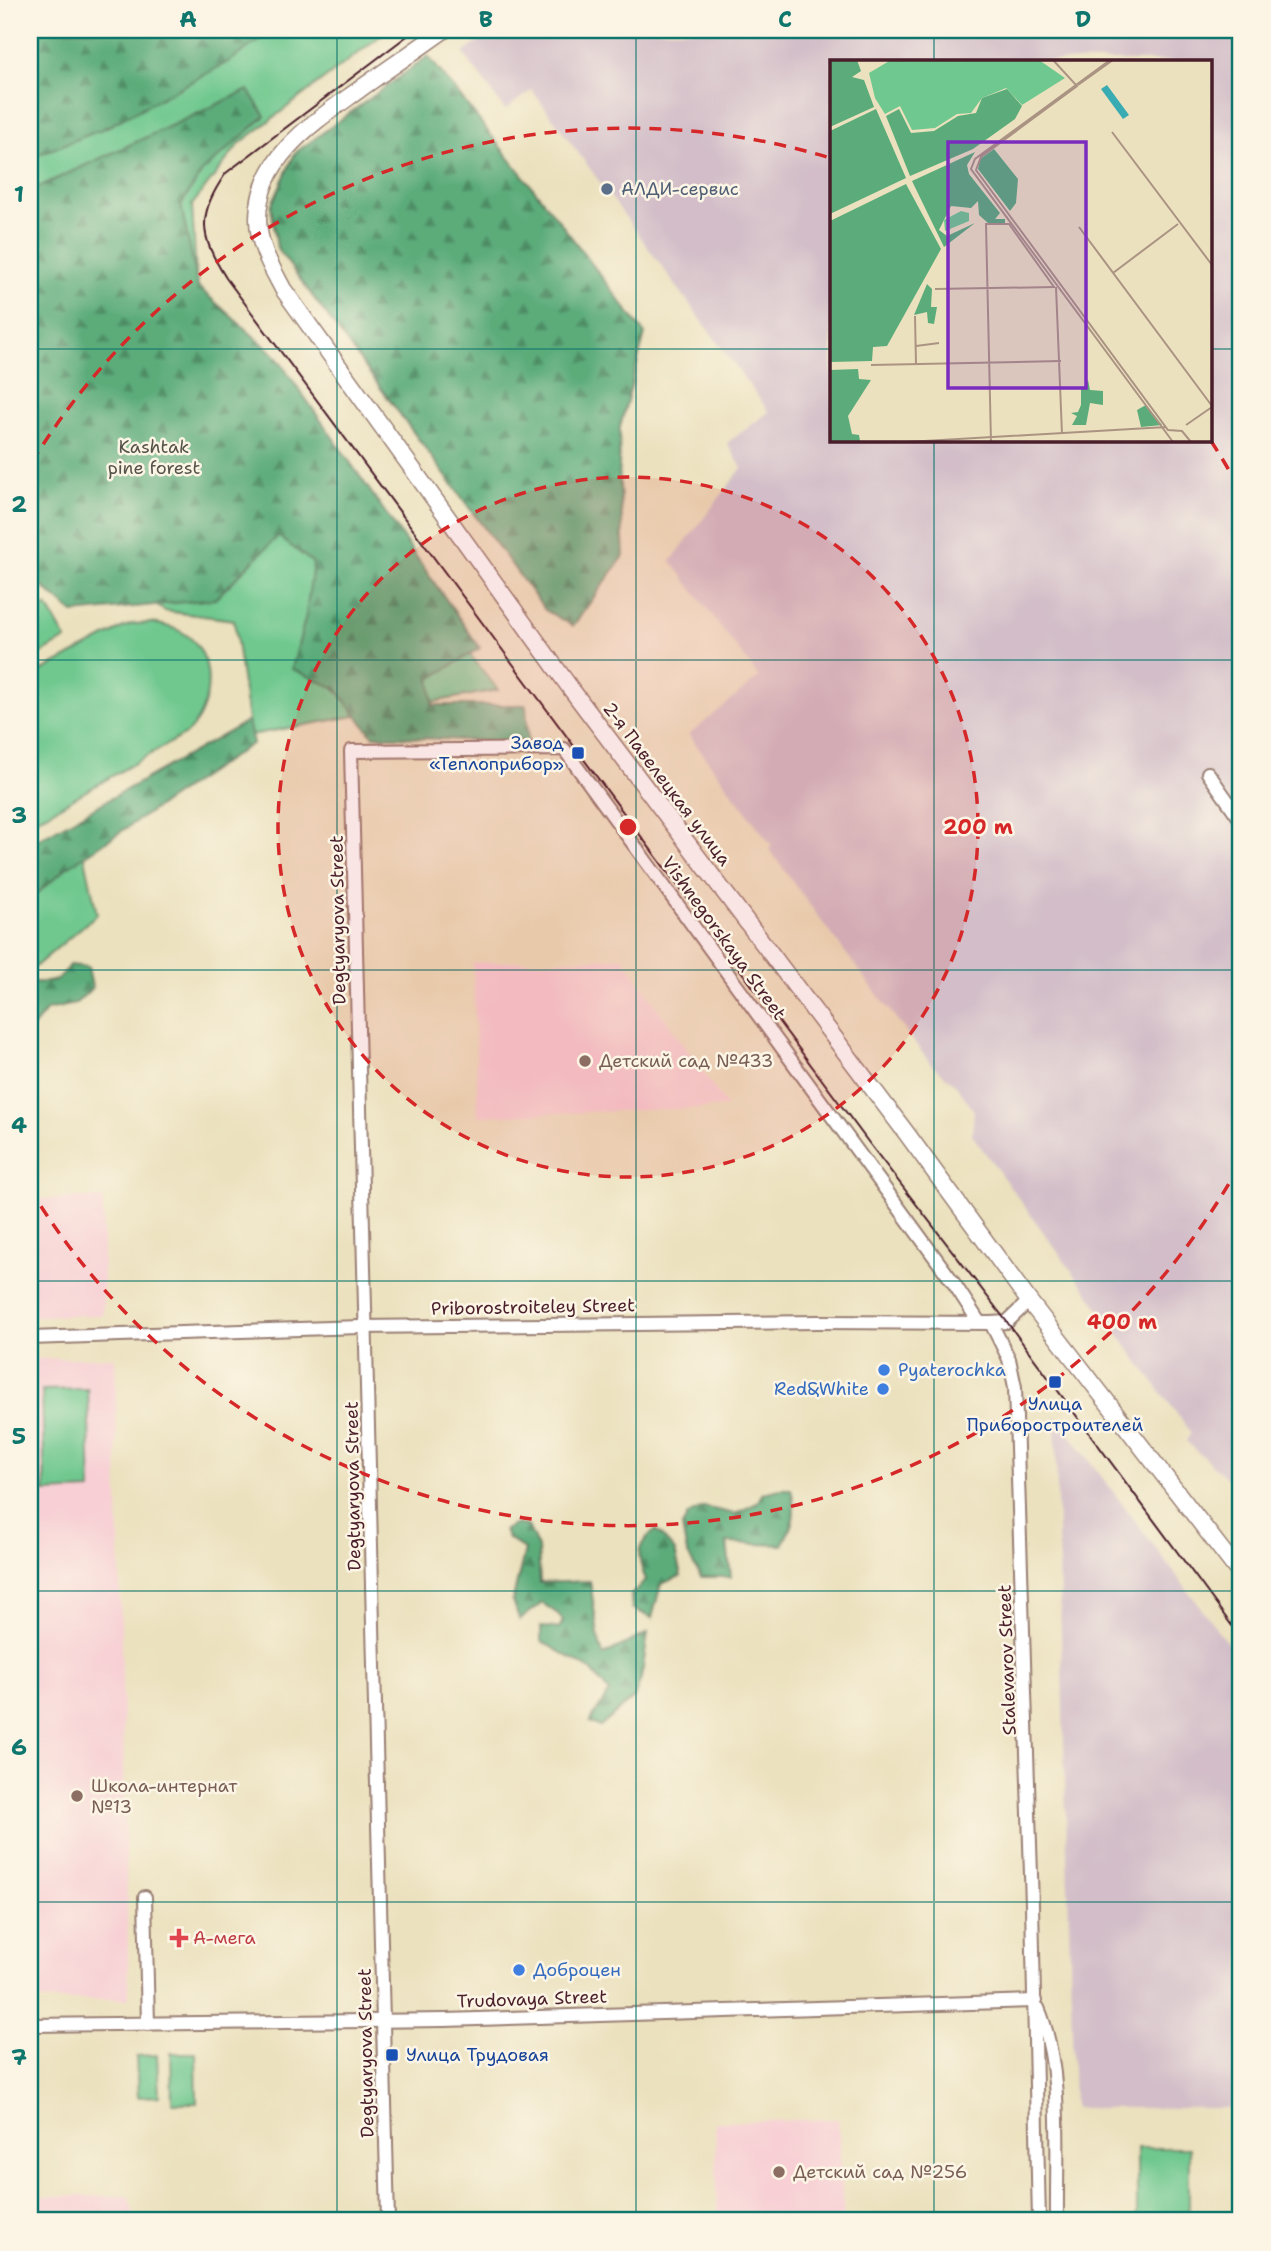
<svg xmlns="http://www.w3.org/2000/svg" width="1271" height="2251" font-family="'Shantell Sans',sans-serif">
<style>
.built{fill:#f7cfd4}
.industrial{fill:#d2bdc8;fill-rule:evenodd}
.green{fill:#6fc88f;stroke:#5c745d;stroke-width:2}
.forest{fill:url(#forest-firs);stroke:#526652;stroke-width:2}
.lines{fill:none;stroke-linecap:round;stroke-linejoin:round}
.minor-casing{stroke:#9a8074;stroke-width:16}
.major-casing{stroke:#9a8074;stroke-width:19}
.minor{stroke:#fff;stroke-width:12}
.major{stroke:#fff;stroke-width:16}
.tram{stroke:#4a1f2b;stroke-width:2}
.grid{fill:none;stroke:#0f766e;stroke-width:2;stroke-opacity:0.55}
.ring{fill:none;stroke:#d62828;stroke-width:3.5;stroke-dasharray:12 9}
.service-dot{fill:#5c6f8a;stroke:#fcf5e5;stroke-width:2.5}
.transit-dot{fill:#1a4fb4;stroke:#fcf5e5;stroke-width:2.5}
.education-dot{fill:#8d6e63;stroke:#fcf5e5;stroke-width:2.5}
.shop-dot{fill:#3f7fe0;stroke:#fcf5e5;stroke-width:2.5}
.health-dot{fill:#e0444e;stroke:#fcf5e5;stroke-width:2.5}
.labels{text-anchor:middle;stroke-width:5;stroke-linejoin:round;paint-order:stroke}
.service-label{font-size:18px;fill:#4e5e75;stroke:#fcf5e5;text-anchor:start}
.park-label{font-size:18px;fill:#555249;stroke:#fcf5e5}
.transit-label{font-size:18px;fill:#164399;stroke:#fcf5e5;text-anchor:end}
.street-label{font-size:18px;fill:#4a1f2b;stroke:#fcf5e5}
.education-label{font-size:18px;fill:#785e54;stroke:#fcf5e5;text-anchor:start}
.shop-label{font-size:18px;fill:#366cbe;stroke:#fcf5e5;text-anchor:start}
.health-label{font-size:18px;fill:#be3a42;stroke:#fcf5e5;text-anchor:start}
.inset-road{fill:none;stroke:#ab9383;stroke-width:2}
.view{fill:#7b2cbf;fill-opacity:0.15;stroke:#7b2cbf;stroke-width:3.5}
.inset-edge{fill:none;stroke:#4a1f2b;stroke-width:3.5}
.centre{fill:#d62828;stroke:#fcf5e5;stroke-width:3.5}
.ring-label{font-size:21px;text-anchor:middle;font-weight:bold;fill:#d62828;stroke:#fcf5e5;stroke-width:5;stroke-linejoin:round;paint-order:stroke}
.neatline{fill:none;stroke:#0f766e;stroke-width:2.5}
.grid-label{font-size:23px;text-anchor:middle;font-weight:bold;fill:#0f766e}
</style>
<defs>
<pattern id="forest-firs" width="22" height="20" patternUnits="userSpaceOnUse" patternTransform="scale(1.75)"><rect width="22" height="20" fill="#5bac7a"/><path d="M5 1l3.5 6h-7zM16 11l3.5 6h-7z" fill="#4d8b64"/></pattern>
</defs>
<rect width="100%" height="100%" fill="#fcf5e5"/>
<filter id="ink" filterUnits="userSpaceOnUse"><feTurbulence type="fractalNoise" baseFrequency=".0143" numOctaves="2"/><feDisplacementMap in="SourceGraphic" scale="14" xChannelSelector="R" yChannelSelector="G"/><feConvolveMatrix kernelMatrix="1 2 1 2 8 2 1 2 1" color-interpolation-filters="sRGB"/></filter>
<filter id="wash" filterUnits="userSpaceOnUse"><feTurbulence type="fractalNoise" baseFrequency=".00686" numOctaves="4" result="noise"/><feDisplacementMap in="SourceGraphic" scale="28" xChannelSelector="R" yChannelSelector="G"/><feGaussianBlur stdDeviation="1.57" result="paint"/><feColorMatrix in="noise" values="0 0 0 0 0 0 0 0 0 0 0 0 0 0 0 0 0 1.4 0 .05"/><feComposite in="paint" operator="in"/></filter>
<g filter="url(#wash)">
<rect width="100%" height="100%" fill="#ebe1be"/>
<!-- built -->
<g class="built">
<polygon points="623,958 727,1107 478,1116 473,963"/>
<polygon points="103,1198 103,1315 30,1316 30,1199"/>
<polygon points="115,1357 129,1999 30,2001 30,1359"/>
<polygon points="838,2119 844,2221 718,2221 715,2122"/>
<polygon points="30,2196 129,2196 135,2221 30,2221"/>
</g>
<!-- industrial -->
<g class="industrial">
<path d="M495,30h746v1461l-55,-50 5,-8 -219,-298 2,-24 -18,-26 -25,-21 -106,-138 -56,-77 3,-3 -83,-111 70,-58 -88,-116 71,-93 -15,-25 42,-31 -237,-322 -27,20 -42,-57zM832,61h378v378h-378z"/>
<polygon points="1055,1415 1241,1661 1241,2108 1074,2108"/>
</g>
<!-- green -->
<g class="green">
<polygon points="30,30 388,30 239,144 192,205 198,312 498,690 250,735 234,620 165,611 58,543 30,558"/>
<polygon points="47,606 66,639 30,660 30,616"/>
<path d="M153,623c11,2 23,5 32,11 33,21 27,76 2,99l-141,81 -16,7v-144l94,-50 9,-3z"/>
<polygon points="80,834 97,914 30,971 30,846"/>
<polygon points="88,1389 91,1490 45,1492 42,1390"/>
<polygon points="171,2053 196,2053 197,2103 172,2103"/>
<polygon points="157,2055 159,2096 138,2097 136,2056"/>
<rect x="1137" y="2148" width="52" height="73"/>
</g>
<!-- forest -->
<g class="forest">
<polygon points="30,30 273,30 230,61 105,128 30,158"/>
<polygon points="428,56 560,222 645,334 620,427 619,467 624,556 573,626 545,610 277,248 271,206 295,153"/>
<polygon points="248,90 265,116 202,172 181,205 198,287 275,355 480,648 430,679 433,705 526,705 528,743 373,736 335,688 292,669 306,615 313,563 278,536 215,599 73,613 35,580 30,583 30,191"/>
<polygon points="248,721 253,743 65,869 30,900 30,844"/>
<path d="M69,965l19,2 4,21 -17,16 -28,6 -17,21v-46l4,-3c19,1 26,-1 35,-17z"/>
<path d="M781,1489h10c6,24 3,34 -9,56l-55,-2 4,34h-30l-14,-24 -5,-26 6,-12 16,-8 31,7 22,-11 6,-10z"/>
<polygon points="516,1524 528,1526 538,1548 540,1583 590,1581 599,1641 603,1655 648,1633 642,1675 634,1698 600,1727 590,1722 609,1692 592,1671 541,1641 541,1627 559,1628 563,1621 558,1614 542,1603 520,1620 512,1602 525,1550 508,1538 504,1530"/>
<path d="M656,1530l19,21 6,25 -20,8 -9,34 -20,-10 -1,-13 15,-15c-9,-22 -12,-35 10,-50z"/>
</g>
</g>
<g filter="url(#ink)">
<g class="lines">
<defs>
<g id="minor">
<polyline points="1208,773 1241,820"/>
<polyline points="991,1323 1009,1359 1015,1387 1032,1905 1039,2221"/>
<polyline points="30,1338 360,1327 818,1322 991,1323 1007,1322 1029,1301"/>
<polyline points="145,1897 148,2024"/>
<path d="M1038,2008c26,60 18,148 19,213"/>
<polyline points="30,2025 445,2020 1035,2001"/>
<polyline points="388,2221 351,751 564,749 953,1282 979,1322"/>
</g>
<path id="major" d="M444,30c-28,20 -56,39 -84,59 -44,32 -102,67 -102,130 0,26 13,47 25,70l288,400 336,445 122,167 212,274"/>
</defs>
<!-- minor casing -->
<use href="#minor" class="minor-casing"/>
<!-- major casing -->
<use href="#major" class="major-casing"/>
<!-- minor -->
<use href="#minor" class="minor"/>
<!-- major -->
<use href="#major" class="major"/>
<!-- tram -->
<path class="tram" d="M415,30l-189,143c-29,42 -27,62 0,105l643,865 138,179 234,316"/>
</g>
</g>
<!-- grid -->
<path class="grid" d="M337,30v2191M636,30v2191M934,30v31M30,349h802M1210,349h31M934,439v1782M30,660h1211M30,970h1211M30,1281h1211M30,1591h1211M30,1902h1211"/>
<!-- distance rings -->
<circle cx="628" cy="827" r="350" fill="#d62828" fill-opacity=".12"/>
<g class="ring">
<circle cx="628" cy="827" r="350"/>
<path d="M1239 1166A699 699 0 0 1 32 1192M32 462A699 699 0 0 1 827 157M1211 441A699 699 0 0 1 1239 488"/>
</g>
<!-- markers -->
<circle class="service-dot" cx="607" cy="189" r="7"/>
<g class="transit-dot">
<rect x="571" y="746" width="14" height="14" rx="3.5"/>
<rect x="1048" y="1375" width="14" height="14" rx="3.5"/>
<rect x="385" y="2048" width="14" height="14" rx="3.5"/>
</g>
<g class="education-dot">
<circle cx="585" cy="1061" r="7"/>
<circle cx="77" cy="1796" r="7"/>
<circle cx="779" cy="2172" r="7"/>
</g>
<g class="shop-dot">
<circle cx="884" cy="1370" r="7"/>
<circle cx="883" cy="1389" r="7"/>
<circle cx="519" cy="1970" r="7"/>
</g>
<path class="health-dot" d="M175.5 1927.5h7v7h7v7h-7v7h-7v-7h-7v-7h7z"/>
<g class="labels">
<!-- service labels -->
<g class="service-label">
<text x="621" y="195">АЛДИ-сервис</text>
</g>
<!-- park labels -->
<g class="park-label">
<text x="154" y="453">Kashtak<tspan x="154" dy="21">pine forest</tspan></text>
</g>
<!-- transit labels -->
<g class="transit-label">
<text x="564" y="749">Завод<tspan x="564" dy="21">«Теплоприбор»</tspan></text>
<text x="1055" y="1410" text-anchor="middle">Улица<tspan x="1055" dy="21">Приборостроителей</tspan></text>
<text x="406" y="2061" text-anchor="start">Улица Трудовая</text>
</g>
<!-- street labels -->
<g class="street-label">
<text transform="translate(667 784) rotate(53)" y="6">2-я Павелецкая улица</text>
<text transform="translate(338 920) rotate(-91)" y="6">Degtyaryova Street</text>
<text transform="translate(724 938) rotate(54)" y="6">Vishnegorskaya Street</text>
<text transform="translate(533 1307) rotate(-1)" y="6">Priborostroiteley Street</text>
<text transform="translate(353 1486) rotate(-91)" y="6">Degtyaryova Street</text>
<text transform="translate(1007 1660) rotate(-92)" y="6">Stalevarov Street</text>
<text transform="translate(532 1999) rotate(-2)" y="6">Trudovaya Street</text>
<text transform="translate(366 2053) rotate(-91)" y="6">Degtyaryova Street</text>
</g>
<!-- education labels -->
<g class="education-label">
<text x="599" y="1067">Детский сад №433</text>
<text x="91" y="1792">Школа-интернат<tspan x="91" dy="21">№13</tspan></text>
<text x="793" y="2178">Детский сад №256</text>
</g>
<!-- shop labels -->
<g class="shop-label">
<text x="898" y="1376">Pyaterochka</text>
<text x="869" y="1395" text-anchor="end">Red&amp;White</text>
<text x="533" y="1976">Доброцен</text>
</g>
<!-- health labels -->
<g class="health-label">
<text x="193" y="1944">А-мега</text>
</g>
</g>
<!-- overview -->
<g transform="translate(830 60)">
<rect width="382" height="382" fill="#ebe1be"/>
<path d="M131,151l8,2v8l-24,10 -1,-11z" fill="#6fc88f"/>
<path d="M0,0h27l4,11 -9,6 12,3 10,27 -44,20zM177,29l15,17 -7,13 -42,30 -63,27 -24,-60 13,-7 12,24 23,-2 24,-15 18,-3 6,-15zM46,49l30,69 -76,36v-83zM164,89l24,30 -2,24 -6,8 -32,-42 2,-10zM145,92l-8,13 2,9 31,39 -5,6h10v4h-17l-9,-8 -1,-14 -7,7 -20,-2 -12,24 8,6 28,-13 -31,24 -32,-66zM76,124l35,65 -54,97 -14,1 -1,14 -42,1v-141zM97,224l5,5 -1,18h6l-3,17 -6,-1 -1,-11 -13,3zM28,309l1,10 12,1 -23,36 4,18 7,1 1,6h-30v-71zM258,320l2,10 13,1v14l-13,-2 -4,22h-14l5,-9 -6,-3 7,-1 3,-7v-16l-8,-2h11zM316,345l16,20 -21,2 -4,-17z" fill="#5bac7a"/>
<path d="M61,0h148l26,18 -43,27 -16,-17 -24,10 -11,15 -14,1 -22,14 -23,2 -12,-24 -15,8 -10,-16 -6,-25z" fill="#6fc88f"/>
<path d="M277,25l22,30 -6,4 -22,-30z" fill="#39abb2"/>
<path class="inset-road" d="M223,0l24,26 -96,71 -5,13 192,260 14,1 9,11M280,0l-135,99 -4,10 202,273M248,25l35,-25M282,72l100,133M249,167l133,179M283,213l65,-49M226,227l6,147M105,229l120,-2M85,256l1,48M86,286l23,-3M41,305l190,-4M356,365l26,-18M77,382l259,-15M161,382l-5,-218h23l45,63"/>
<path class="view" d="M118,82h138v246h-138z"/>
<rect width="382" height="382" class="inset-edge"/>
</g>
<circle cx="628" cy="827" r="10" class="centre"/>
<g class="ring-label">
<text x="978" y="834">200 m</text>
<text x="1122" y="1329">400 m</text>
</g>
<!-- margin -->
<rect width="1271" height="2251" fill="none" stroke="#fcf5e5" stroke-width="77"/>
<rect x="38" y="38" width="1194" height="2174" class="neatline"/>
<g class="grid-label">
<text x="188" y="27">A</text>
<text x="486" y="27">B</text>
<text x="785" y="27">C</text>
<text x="1083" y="27">D</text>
<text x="19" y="202">1</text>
<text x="19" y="512">2</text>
<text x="19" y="823">3</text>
<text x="19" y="1133">4</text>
<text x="19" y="1444">5</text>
<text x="19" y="1755">6</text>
<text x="19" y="2065">7</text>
</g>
</svg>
